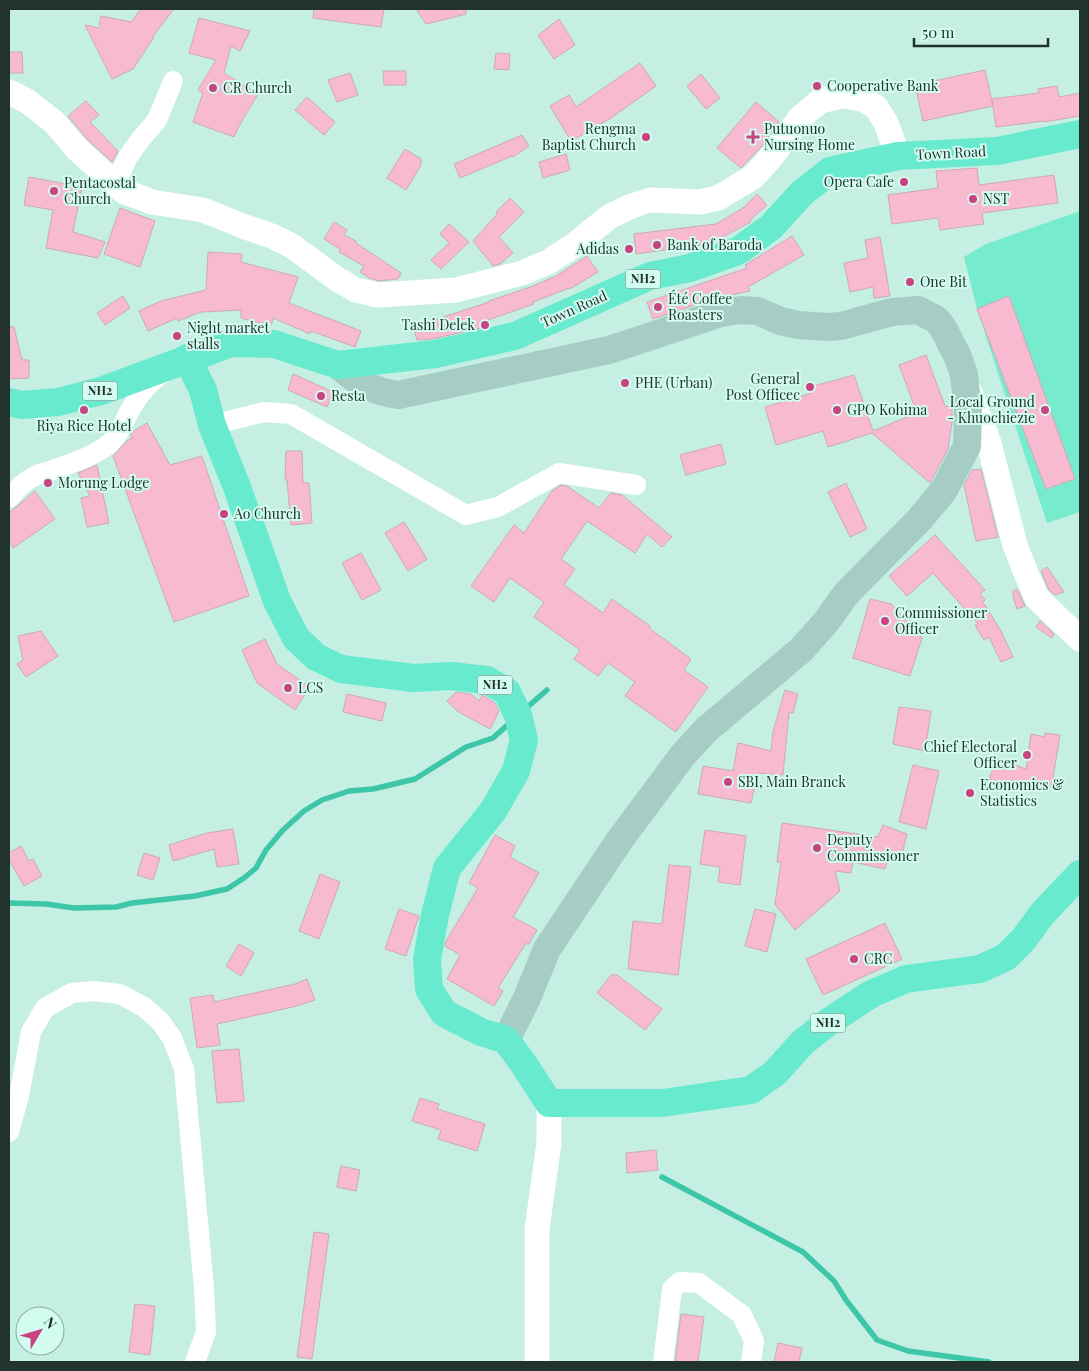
<svg xmlns="http://www.w3.org/2000/svg" width="1089" height="1371" font-family="'Playfair Display',serif">
<style>
.green{fill:#76ebcd}
.lines{fill:none;stroke-linecap:round;stroke-linejoin:round}
.stream{stroke:#3dc7a8;stroke-width:5.5}
.building{fill:#f7bad0;stroke:#cea9b6}
.minor{stroke:#fff;stroke-width:20}
.tertiary{stroke:#fff;stroke-width:25}
.secondary{stroke:#a5cdc4;stroke-width:28}
.trunk{stroke:#68eace;stroke-width:28}
.poi-dot{fill:#c94282;stroke:#d2fcef;stroke-width:2}
.labels{text-anchor:middle;stroke-width:4;stroke-linejoin:round;paint-order:stroke}
.shield{fill:#d2fcef;stroke:#576f67;stroke-width:1}
.shield-label{font-size:12px;font-weight:bold;fill:#22322d}
.poi-label{font-size:14px;fill:#22322d;stroke:#d2fcef;text-anchor:start}
.street-label{font-size:14px;fill:#22322d;stroke:#d2fcef}
</style>
<rect width="100%" height="100%" fill="#c5efe2"/>
<!-- green -->
<polygon class="green" points="1080,211 1080,512 1047,523 977,309 964,257 986,244"/>
<g class="lines">
<!-- stream -->
<g class="stream">
<polyline points="524,710 547,690"/>
<polyline points="9,903 46,904 74,908 116,907 132,903 195,896 227,889 244,878 256,868 266,850 283,830 304,811 322,800 349,791 373,789 415,779 466,747 493,738 512,721"/>
<polyline points="662,1177 803,1252 834,1281 846,1300 877,1340 908,1351 989,1362"/>
</g>
</g>
<!-- building -->
<g class="building">
<polygon points="141,9 174,9 153,36 154,37 133,69 112,79 85,25 99,28 101,16 131,22"/>
<polygon points="314,9 384,9 381,27 313,18"/>
<polygon points="416,9 466,9 466,14 426,24"/>
<polygon points="199,18 250,31 240,51 231,46 224,73 258,94 239,126 234,137 193,122 203,93 198,90 216,60 189,53"/>
<polygon points="559,19 575,45 554,59 538,35"/>
<polygon points="9,52 22,52 23,73 9,73"/>
<polygon points="496,53 510,54 509,70 494,69"/>
<polygon points="640,63 656,86 611,118 571,141 550,106 569,95 576,107"/>
<polygon points="985,70 993,106 923,121 915,85"/>
<polygon points="383,71 406,71 406,85 384,85"/>
<polygon points="350,73 358,95 337,102 328,80"/>
<polygon points="701,74 720,98 706,109 687,86"/>
<polygon points="1057,86 1059,97 1080,93 1080,116 1044,122 1044,121 996,127 992,99 1039,93 1038,89"/>
<polygon points="307,97 335,122 324,135 295,110"/>
<polygon points="86,101 99,115 90,122 118,151 112,162 87,139 68,116"/>
<polygon points="756,102 779,122 762,146 741,168 717,148"/>
<polygon points="522,135 529,146 513,157 512,156 460,178 454,164"/>
<polygon points="405,149 421,159 421,165 406,190 387,178"/>
<polygon points="566,154 570,170 543,178 539,162"/>
<polygon points="977,168 979,185 1054,175 1058,203 982,213 984,224 940,230 938,218 892,224 888,195 938,188 936,171"/>
<polygon points="29,177 82,187 73,232 105,242 98,258 46,248 53,210 24,205"/>
<polygon points="757,194 767,205 750,220 751,222 715,241 715,243 636,254 634,234 716,224 743,208"/>
<polygon points="510,198 524,212 499,237 513,253 500,264 493,266 473,241 498,213 496,212"/>
<polygon points="120,208 155,221 140,267 104,254"/>
<polygon points="334,222 347,230 344,235 356,241 356,243 401,273 398,279 379,281 369,278 360,272 364,266 339,252 340,249 324,239"/>
<polygon points="449,224 469,242 441,269 431,260 449,243 440,234"/>
<polygon points="792,236 804,255 748,287 750,291 716,298 653,319 647,302 747,268 745,265"/>
<polygon points="880,237 890,296 874,298 873,287 850,292 844,263 868,258 865,240"/>
<polygon points="208,252 242,254 241,262 298,277 289,303 361,331 355,347 311,331 310,334 273,318 271,326 241,318 241,310 201,312 178,321 177,318 148,331 139,311 161,301 206,290"/>
<polygon points="587,256 598,272 570,289 569,288 533,302 534,304 488,320 490,326 432,339 417,340 413,327 489,302 489,301 533,286 556,276"/>
<polygon points="123,296 130,308 105,325 97,313"/>
<polygon points="1009,296 1075,479 1046,489 977,309"/>
<polygon points="9,327 14,327 22,360 29,360 29,378 9,379"/>
<polygon points="926,355 945,406 952,407 952,423 948,449 930,483 872,433 828,447 823,431 776,445 765,407 812,393 810,387 854,375 873,431 917,413 899,365"/>
<polygon points="293,374 333,392 327,407 288,390"/>
<polygon points="147,423 170,465 202,456 249,596 174,622 113,456 127,441 132,438 131,435 132,432"/>
<polygon points="721,444 726,464 686,475 680,455"/>
<polygon points="286,451 302,451 303,483 309,483 312,523 291,525 287,480 285,480"/>
<polygon points="97,465 109,523 87,527 81,498 90,496 78,473"/>
<polygon points="981,469 998,537 976,541 964,485 972,470"/>
<polygon points="846,483 867,529 850,537 828,492"/>
<polygon points="561,485 567,486 599,508 611,493 622,495 672,537 662,547 647,534 635,553 587,521 561,559 575,569 564,585 603,613 612,599 650,626 649,628 691,659 684,670 708,687 676,732 625,696 635,682 608,663 598,676 574,659 580,650 534,617 544,602 510,578 494,602 471,586 514,525 524,533 552,491"/>
<polygon points="35,491 55,519 13,548 9,540 9,513"/>
<polygon points="404,522 427,559 408,571 385,533"/>
<polygon points="935,535 985,590 980,594 985,600 983,602 1001,631 1013,657 1001,662 989,637 984,640 975,625 978,624 933,573 907,596 889,576"/>
<polygon points="361,553 381,590 362,600 342,563"/>
<polygon points="1047,567 1064,592 1055,595 1049,590 1041,571"/>
<polygon points="1017,589 1025,606 1017,609 1013,596 1013,591"/>
<polygon points="870,599 891,604 922,638 910,676 853,658"/>
<polygon points="1040,621 1054,634 1052,638 1036,627"/>
<polygon points="41,631 58,656 26,677 17,664 23,660 18,636"/>
<polygon points="265,639 277,664 310,687 295,710 257,683 242,650"/>
<polygon points="785,690 798,694 793,713 789,712 783,775 758,773 751,803 698,794 703,766 733,771 738,743 771,751 773,732"/>
<polygon points="456,692 471,694 479,701 482,695 495,703 499,711 490,729 457,711 447,701"/>
<polygon points="347,694 386,703 382,721 343,712"/>
<polygon points="899,707 931,711 925,751 893,744"/>
<polygon points="1045,733 1060,735 1053,778 1057,780 1055,787 1025,782 1022,790 989,779 997,758 1026,769 1031,734 1045,737"/>
<polygon points="913,765 939,771 926,829 899,822"/>
<polygon points="782,823 878,837 883,825 907,834 900,862 888,858 885,869 853,862 851,873 835,871 840,891 795,930 775,904 781,862 777,862"/>
<polygon points="233,829 239,864 217,867 214,849 173,861 169,845 207,833"/>
<polygon points="705,830 746,836 740,885 718,882 720,867 700,864"/>
<polygon points="495,835 515,846 510,857 539,873 513,917 537,930 528,945 526,943 498,988 503,991 494,1006 447,979 460,955 445,946 446,941 478,888 469,883"/>
<polygon points="21,846 29,861 33,859 42,876 24,886 9,860 9,853"/>
<polygon points="144,853 160,858 153,880 137,875"/>
<polygon points="669,865 691,867 678,975 628,969 633,921 662,924"/>
<polygon points="320,874 340,882 319,939 299,931"/>
<polygon points="399,909 419,916 406,956 385,949"/>
<polygon points="755,909 776,914 767,952 745,946"/>
<polygon points="885,923 902,959 823,995 806,959"/>
<polygon points="239,944 254,953 241,976 226,966"/>
<polygon points="611,975 617,975 662,1009 645,1030 597,993"/>
<polygon points="307,979 315,1000 297,1006 217,1024 220,1045 197,1048 190,998 213,995 214,1002 295,984"/>
<polygon points="239,1049 244,1101 217,1103 212,1051"/>
<polygon points="420,1098 439,1104 437,1109 485,1124 477,1151 438,1139 441,1130 412,1121"/>
<polygon points="656,1150 658,1170 627,1173 626,1153"/>
<polygon points="341,1166 360,1170 356,1191 337,1187"/>
<polygon points="314,1232 329,1234 312,1359 297,1357"/>
<polygon points="135,1304 155,1306 150,1355 129,1352"/>
<polygon points="681,1314 704,1317 698,1362 675,1362"/>
<polygon points="778,1343 802,1348 799,1362 774,1362"/>
</g>
<g class="lines">
<!-- minor -->
<g class="minor">
<polyline points="115,184 128,157 140,140 157,120 173,81"/>
<polyline points="212,425 264,412 291,414 466,515 498,507 559,473 636,485"/>
<path d="M9,498c8,-9 15,-17 26,-22 5,-3 10,-3 15,-5 19,-7 43,-14 59,-27 10,-9 14,-21 20,-32 8,-15 21,-31 36,-40"/>
<polyline points="9,1132 19,1096 31,1032 45,1008 72,993 94,991 120,994 144,1007 160,1021 172,1038 184,1069 204,1288 206,1332 195,1362"/>
<polyline points="663,1362 672,1289 680,1282 699,1283 742,1315 754,1341 751,1362"/>
</g>
<!-- tertiary -->
<g class="tertiary">
<polyline points="9,92 27,101 54,122 77,149 123,191 152,202 203,210 248,228 272,236 292,246 337,279 356,290 378,295 456,290 522,273 548,262 573,246 609,217 629,207 650,200 700,202 718,198 753,177 773,155 800,118 820,101 842,96 862,99 876,107 886,123 898,156"/>
<polyline points="970,392 989,443 1015,545 1026,573 1037,598 1080,639"/>
<polyline points="537,1362 537,1229 549,1143 549,1103"/>
</g>
<!-- secondary -->
<path class="secondary" d="M338,365c23,19 30,25 60,30l211,-45 112,-37 20,-3 17,1 22,10 18,4 31,2 12,-1 51,-14 26,-2 19,10 6,8 15,29 6,18 4,34 -1,37 -23,44 -24,29 -74,75 -20,28 -25,28 -95,80 -23,25 -64,86 -72,108 -20,49 -21,42"/>
<!-- trunk -->
<g class="trunk">
<polyline points="187,358 203,390 212,425 237,487 277,601 296,638 316,657 341,669 414,678 451,676 487,680 507,692 518,715 524,740 516,771 493,811 447,868 435,915 427,959 429,989 444,1013 481,1032 506,1040 523,1063 549,1103 663,1103 751,1090 775,1073 803,1042 830,1021 871,994 906,979 980,969 1006,957 1023,940 1043,913 1080,874"/>
<polyline points="9,402 22,405 58,402 101,391 231,343 274,344 338,365 435,354 515,336 650,276 690,268 738,251 771,227 802,193 830,171 898,156 997,151 1080,134"/>
</g>
</g>
<!-- markers -->
<g class="poi-dot">
<circle cx="817" cy="86" r="5"/>
<circle cx="213" cy="88" r="5"/>
<circle cx="646" cy="137" r="5"/>
<path d="M750.5 129.5h5v5h5v5h-5v5h-5v-5h-5v-5h5z"/>
<circle cx="904" cy="182" r="5"/>
<circle cx="54" cy="191" r="5"/>
<circle cx="973" cy="199" r="5"/>
<circle cx="657" cy="245" r="5"/>
<circle cx="629" cy="249" r="5"/>
<circle cx="910" cy="282" r="5"/>
<circle cx="658" cy="307" r="5"/>
<circle cx="485" cy="325" r="5"/>
<circle cx="177" cy="336" r="5"/>
<circle cx="625" cy="383" r="5"/>
<circle cx="810" cy="387" r="5"/>
<circle cx="321" cy="396" r="5"/>
<circle cx="84" cy="410" r="5"/>
<circle cx="837" cy="410" r="5"/>
<circle cx="1045" cy="410" r="5"/>
<circle cx="48" cy="483" r="5"/>
<circle cx="224" cy="514" r="5"/>
<circle cx="885" cy="621" r="5"/>
<circle cx="288" cy="688" r="5"/>
<circle cx="1027" cy="755" r="5"/>
<circle cx="728" cy="782" r="5"/>
<circle cx="970" cy="793" r="5"/>
<circle cx="817" cy="848" r="5"/>
<circle cx="854" cy="959" r="5"/>
</g>
<g class="labels">
<!-- shield labels -->
<g class="shield">
<rect x="625.5" y="269.5" width="35" height="19" rx="4"/>
<rect x="82.5" y="381.5" width="35" height="19" rx="4"/>
<rect x="477.5" y="675.5" width="35" height="19" rx="4"/>
<rect x="810.5" y="1013.5" width="35" height="19" rx="4"/>
</g>
<g class="shield-label">
<text x="643" y="283">NH2</text>
<text x="100" y="395">NH2</text>
<text x="495" y="689">NH2</text>
<text x="828" y="1027">NH2</text>
</g>
<!-- poi labels -->
<g class="poi-label">
<text x="827" y="91">Cooperative Bank</text>
<text x="223" y="93">CR Church</text>
<text x="636" y="134" text-anchor="end">Rengma<tspan x="636" dy="16">Baptist Church</tspan></text>
<text x="764" y="134">Putuonuo<tspan x="764" dy="16">Nursing Home</tspan></text>
<text x="894" y="187" text-anchor="end">Opera Cafe</text>
<text x="64" y="188">Pentacostal<tspan x="64" dy="16">Church</tspan></text>
<text x="983" y="204">NST</text>
<text x="667" y="250">Bank of Baroda</text>
<text x="619" y="254" text-anchor="end">Adidas</text>
<text x="920" y="287">One Bit</text>
<text x="668" y="304">Été Coffee<tspan x="668" dy="16">Roasters</tspan></text>
<text x="475" y="330" text-anchor="end">Tashi Delek</text>
<text x="187" y="333">Night market<tspan x="187" dy="16">stalls</tspan></text>
<text x="800" y="384" text-anchor="end">General<tspan x="800" dy="16">Post Officec</tspan></text>
<text x="635" y="388">PHE (Urban)</text>
<text x="331" y="401">Resta</text>
<text x="1035" y="407" text-anchor="end">Local Ground<tspan x="1035" dy="16">- Khuochiezie</tspan></text>
<text x="847" y="415">GPO Kohima</text>
<text x="84" y="431" text-anchor="middle">Riya Rice Hotel</text>
<text x="58" y="488">Morung Lodge</text>
<text x="234" y="519">Ao Church</text>
<text x="895" y="618">Commissioner<tspan x="895" dy="16">Officer</tspan></text>
<text x="298" y="693">LCS</text>
<text x="1017" y="752" text-anchor="end">Chief Electoral<tspan x="1017" dy="16">Officer</tspan></text>
<text x="738" y="787">SBI, Main Branck</text>
<text x="980" y="790">Economics &amp;<tspan x="980" dy="16">Statistics</tspan></text>
<text x="827" y="845">Deputy<tspan x="827" dy="16">Commissioner</tspan></text>
<text x="864" y="964">CRC</text>
</g>
<!-- street labels -->
<g class="street-label">
<text transform="translate(951 153) rotate(-3)" y="5">Town Road</text>
<text transform="translate(574 309) rotate(-24)" y="5">Town Road</text>
</g>
</g>
<!-- border -->
<rect width="1089" height="1371" fill="none" stroke="#22322d" stroke-width="20"/>
<!-- north arrow -->
<g transform="translate(40 1331) rotate(52)"><circle r="24" fill="#d2fcef" stroke="#8caba1"/>
<path d="M0-4L9 19L0 12L-9 19Z" fill="#c94282"/>
<text y="-8" font-size="14" font-weight="bold" text-anchor="middle" fill="#22322d">N</text>
</g>
<!-- scale -->
<path d="M914 38v8h134v-8" fill="none" stroke="#22322d" stroke-width="2.5"/>
<text x="922" y="38" font-size="15" fill="#22322d" stroke="#d2fcef" stroke-width="4" paint-order="stroke">50 m</text>
</svg>
